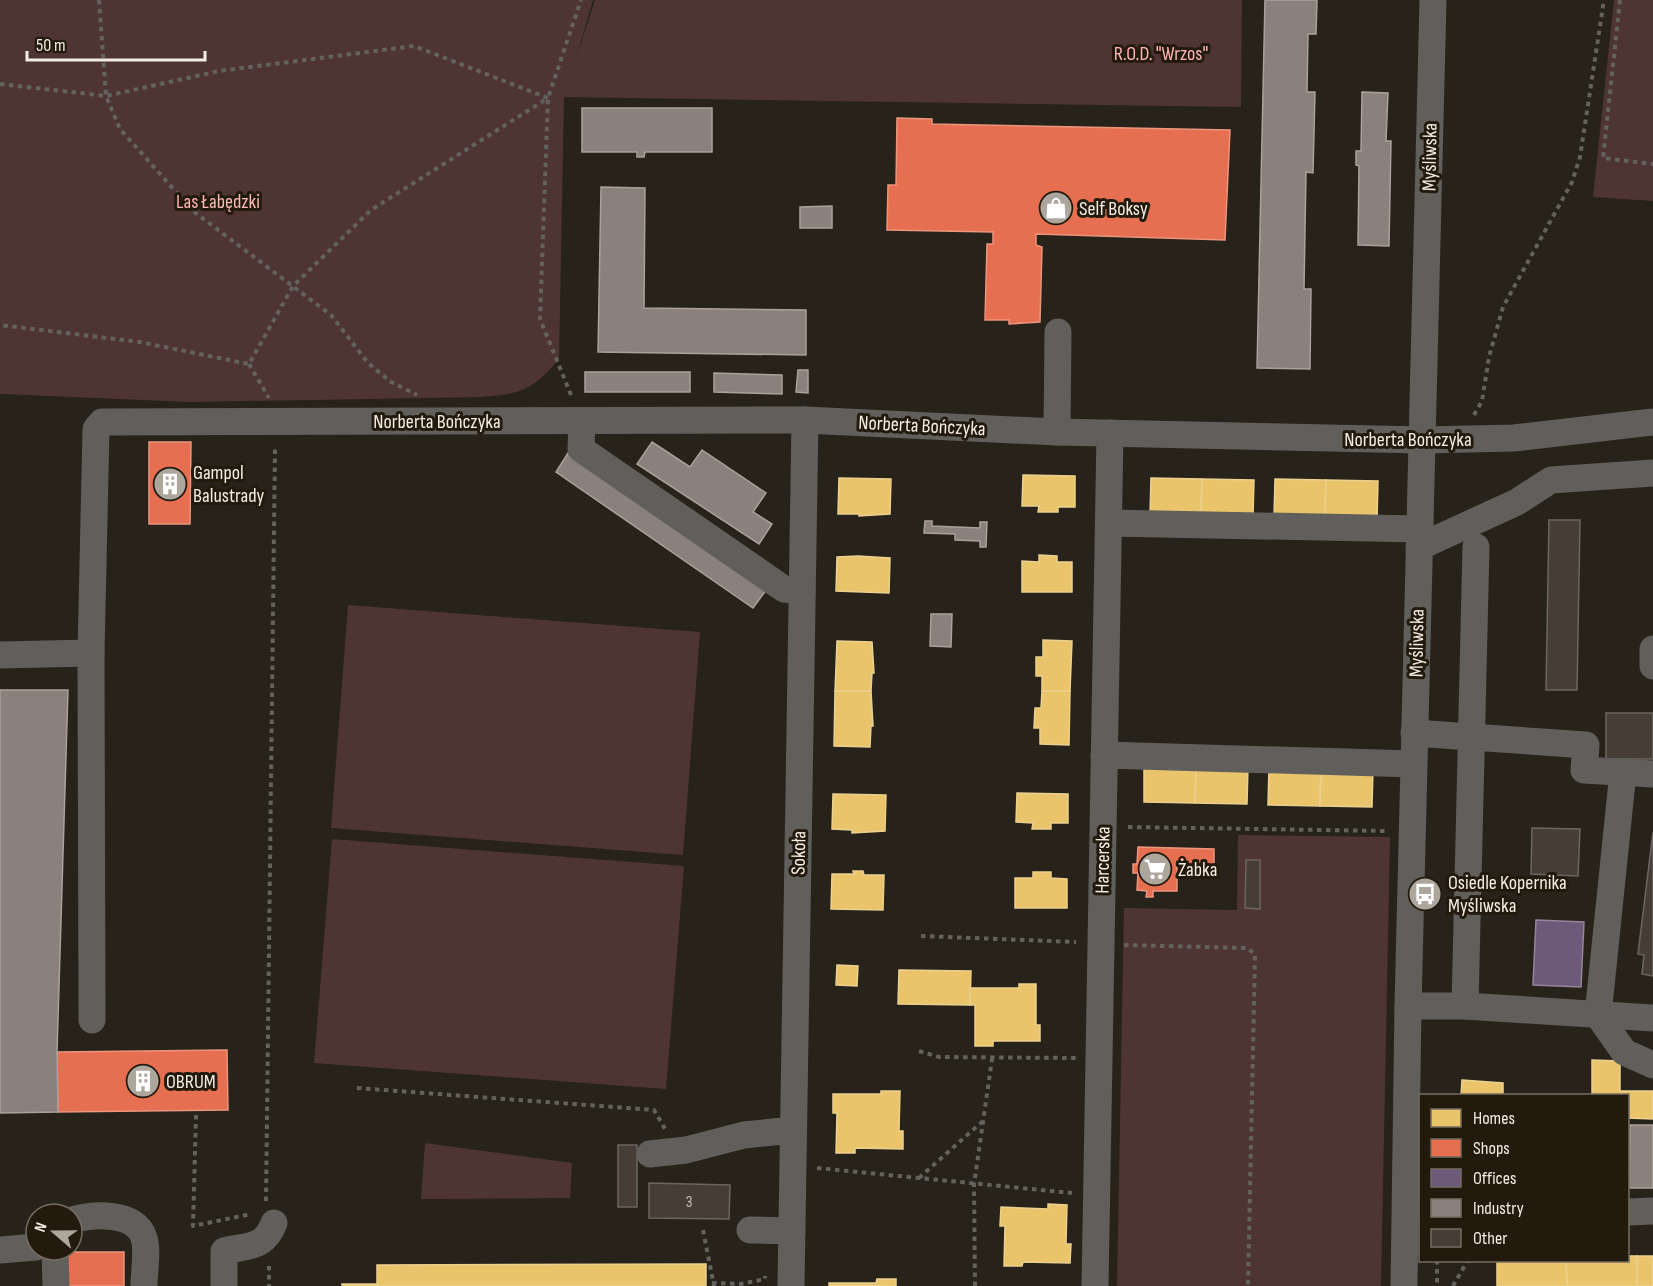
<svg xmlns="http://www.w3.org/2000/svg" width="1653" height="1286" font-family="'Sofia Sans Condensed',sans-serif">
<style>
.green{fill:#4e3534}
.homes{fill:#e9c46a;stroke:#ecd08f;stroke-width:1.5}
.shops{fill:#e76f51;stroke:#eb957d;stroke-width:1.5}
.offices{fill:#6d597a;stroke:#95859a;stroke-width:1.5}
.industry{fill:#8a817c;stroke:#aaa19b;stroke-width:1.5}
.building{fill:#463d36;stroke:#6c6660;stroke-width:1.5}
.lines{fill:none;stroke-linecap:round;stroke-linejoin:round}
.path{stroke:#63625d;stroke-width:4;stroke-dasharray:4.5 4.5;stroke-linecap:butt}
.minor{stroke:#605f5c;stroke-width:27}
.labels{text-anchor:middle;stroke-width:6;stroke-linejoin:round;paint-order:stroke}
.number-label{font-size:16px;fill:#c8c1b8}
.park-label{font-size:20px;fill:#feb6b6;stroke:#221a0c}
.street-label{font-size:20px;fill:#f3ede4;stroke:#221a0c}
.poi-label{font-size:20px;fill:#f3ede4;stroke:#221a0c;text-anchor:start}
</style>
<rect width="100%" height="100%" fill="#27231a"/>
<!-- green -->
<g class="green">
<path d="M0,0h593l-17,59 19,-59h647l-1,107 -677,-10 -5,262c-27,32 -38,35 -80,38l-288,5 -191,-8z"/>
<polygon points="1614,0 1653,0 1653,201 1593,197"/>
<polygon points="348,605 700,632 683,855 331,828"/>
<polygon points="1238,835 1390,837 1381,1286 1117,1286 1124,908 1237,910"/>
<polygon points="332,839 684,866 666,1089 314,1063"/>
<polygon points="425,1143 572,1163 570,1198 421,1199"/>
</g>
<!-- homes -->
<g class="homes">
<polygon points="1023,475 1075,476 1075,507 1058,507 1058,512 1038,512 1039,506 1022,506"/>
<polygon points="839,478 891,479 890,514 859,516 859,514 838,514"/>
<polygon points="1151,478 1202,479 1201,516 1150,515"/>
<polygon points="1202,479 1254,480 1253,517 1201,516"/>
<polygon points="1275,479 1326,480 1325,518 1274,517"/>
<polygon points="1326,480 1378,481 1377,520 1325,518"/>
<polygon points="1039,555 1057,556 1057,562 1072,562 1072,592 1022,592 1022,561 1039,562"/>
<polygon points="858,556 890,558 889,593 836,591 837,557"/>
<polygon points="1043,640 1072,641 1070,691 1042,691 1042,676 1036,676 1036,657 1043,657"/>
<polygon points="837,641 872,642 874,673 872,673 871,691 835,691"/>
<polygon points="835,691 871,691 873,726 871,726 870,747 834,746"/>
<polygon points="1042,691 1070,691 1069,745 1040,744 1040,728 1034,728 1035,708 1041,708"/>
<polygon points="1144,764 1196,765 1195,803 1144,802"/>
<polygon points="1196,765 1248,766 1247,804 1195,803"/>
<polygon points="1269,767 1321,768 1320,806 1268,805"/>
<polygon points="1321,768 1373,769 1372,807 1320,806"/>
<polygon points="1017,793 1068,794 1068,823 1051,823 1051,829 1032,829 1033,823 1016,822"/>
<polygon points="833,794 886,795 885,831 852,833 852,830 832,829"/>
<polygon points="853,871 863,871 864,875 884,875 883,910 831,909 832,874 854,874"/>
<polygon points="1033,872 1051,872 1051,878 1067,879 1067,908 1015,908 1015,878 1033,878"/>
<polygon points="837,965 858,966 857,986 836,985"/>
<polygon points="899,970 971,971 970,1005 898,1004"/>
<polygon points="1019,984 1036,984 1036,1025 1040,1025 1040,1041 993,1041 993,1046 975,1046 975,1005 970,1005 970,988 1019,988"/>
<polygon points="1592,1060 1620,1061 1620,1091 1653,1091 1653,1119 1628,1118 1628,1096 1592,1096"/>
<polygon points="1462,1080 1503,1083 1503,1096 1461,1096"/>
<polygon points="881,1091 900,1091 899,1131 903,1131 903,1149 855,1148 855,1153 836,1153 837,1113 833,1113 833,1094 881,1094"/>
<polygon points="1048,1204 1067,1205 1066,1244 1071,1244 1070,1263 1023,1262 1022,1266 1004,1266 1005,1226 1000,1226 1001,1207 1048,1209"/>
<polygon points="1628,1256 1637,1256 1637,1286 1567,1286 1566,1260 1628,1260"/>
<rect x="1637" y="1256" width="16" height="30"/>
<polygon points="1497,1260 1566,1260 1567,1286 1497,1286"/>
<polygon points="706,1264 706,1286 377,1286 377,1265"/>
<polygon points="877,1279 896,1279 896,1286 829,1286 829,1283 876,1283"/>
<rect x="342" y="1284" width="35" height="2"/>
</g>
<!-- shops -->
<g class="shops">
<polygon points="897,118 932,119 932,124 1230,130 1225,240 1036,234 1036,245 1042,247 1040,322 1009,324 1009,320 985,320 987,244 993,244 993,232 887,230 888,185 896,185"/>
<polygon points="149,442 191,442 190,524 149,524"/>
<polygon points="1138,847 1214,849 1214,876 1204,876 1204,865 1177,865 1177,891 1153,891 1153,897 1146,897 1147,891 1137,890 1138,873 1133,873 1133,864 1137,864"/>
<polygon points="227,1050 228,1110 58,1112 57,1052"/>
<rect x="64" y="1252" width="60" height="34"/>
</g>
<!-- offices -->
<polygon class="offices" points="1536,920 1584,922 1581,987 1533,985"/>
<!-- industry -->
<g class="industry">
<polygon points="1265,0 1317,0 1316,34 1308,34 1307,92 1315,92 1313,173 1306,172 1304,289 1311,289 1310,369 1257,368"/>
<polygon points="1362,92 1388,93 1386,141 1391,141 1389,246 1358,245 1359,166 1356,165 1356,151 1361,151"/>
<polygon points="582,108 712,108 712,152 645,152 644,157 637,157 637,152 582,152"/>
<polygon points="601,187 645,188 644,308 806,310 806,355 598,352"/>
<polygon points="832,206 832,228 800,228 800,207"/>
<polygon points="798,370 808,370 808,393 796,392"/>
<rect x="585" y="372" width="105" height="20"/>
<polygon points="714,373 782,375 782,394 714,392"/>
<polygon points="652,442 690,467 702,450 766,493 753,512 772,524 759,544 637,464"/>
<polygon points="568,453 767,589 753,608 556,472"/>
<polygon points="925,521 932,521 932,526 980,528 980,522 987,522 986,547 980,547 980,541 955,540 955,534 924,533"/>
<polygon points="931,614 952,614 951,647 930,646"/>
<polygon points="0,690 68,690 57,1052 58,1112 0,1113"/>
<polygon points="1630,1125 1653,1125 1653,1188 1629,1188"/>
</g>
<!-- building -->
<g class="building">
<polygon points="1549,520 1580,520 1577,690 1546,690"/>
<rect x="1606" y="713" width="47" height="46"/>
<polygon points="1532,828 1580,829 1578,876 1531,874"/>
<polygon points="1653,832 1653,976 1642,974 1644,955 1638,954"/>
<polygon points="1246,860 1260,860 1260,909 1245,908"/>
<rect x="618" y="1145" width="19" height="62"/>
<polygon points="649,1183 730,1185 729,1219 649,1218"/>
</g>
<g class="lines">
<!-- path -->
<g class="path">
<polyline points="99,0 106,96 120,129 193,211 331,315 368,363 391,382 417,395"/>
<polyline points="1620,0 1603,158 1653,164"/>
<polyline points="0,84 106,96 219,71 414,46 548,98 371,210 293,286 249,364 140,342 0,325"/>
<polyline points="249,364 269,398"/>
<polyline points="571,395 540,319 548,98 581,0"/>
<polyline points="1474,415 1482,401 1489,357 1503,307 1572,182 1580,157 1604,0"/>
<polyline points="1128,827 1387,831"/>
<polyline points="921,936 1076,942"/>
<polyline points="1124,945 1247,948 1255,954 1248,1286"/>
<polyline points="919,1051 939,1057 1076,1058"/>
<polyline points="357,1088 654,1110 665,1129"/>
<polyline points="196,1115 193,1226 251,1214"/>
<polyline points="817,1168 1072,1193"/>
<polyline points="919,1178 983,1121"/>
<polyline points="266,1201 275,447"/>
<polyline points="703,1230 714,1286"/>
<polyline points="1437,1260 1437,1286"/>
<polyline points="269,1266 269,1286"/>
<polyline points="712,1283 741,1284 765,1279 765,1276"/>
<polyline points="975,1286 974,1185 992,1059"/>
<polyline points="1453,1286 1468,1260"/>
</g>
<!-- minor -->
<g class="minor">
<polyline points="582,421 581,449 784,589 802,591"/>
<polyline points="1057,432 1058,332"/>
<polyline points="1109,523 1419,529"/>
<polyline points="1419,547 1517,502 1551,480 1653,473"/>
<polyline points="1653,649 1653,666"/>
<polyline points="0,655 91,653"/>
<polyline points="1414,733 1586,745 1584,770 1653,774"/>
<polyline points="1104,755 1413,764"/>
<polyline points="1623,772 1598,1015 1624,1052 1653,1065"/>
<polyline points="1408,1006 1465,1006 1476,547"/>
<polyline points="1465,1006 1653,1018"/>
<polyline points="92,1020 91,653 96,429 102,422 805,420 1057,432 1423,440 1514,438 1653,422"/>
<polyline points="650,1154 686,1150 744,1135 793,1130"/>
<polyline points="1628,1212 1653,1211"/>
<path d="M72,1220c21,-6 64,-9 72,18 4,13 0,34 0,48"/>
<polyline points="750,1230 792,1231"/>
<polyline points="0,1250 36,1247"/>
<polyline points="55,1250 56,1286"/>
<path d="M224,1286v-35c25,-6 40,-2 50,-28"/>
<polyline points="791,1286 805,420"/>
<polyline points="1095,1286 1110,433"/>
<polyline points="1404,1286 1408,1006 1433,0"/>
</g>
</g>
<!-- icons -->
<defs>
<symbol id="shop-disc" viewBox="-11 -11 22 22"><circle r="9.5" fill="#aca69d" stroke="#221a0c"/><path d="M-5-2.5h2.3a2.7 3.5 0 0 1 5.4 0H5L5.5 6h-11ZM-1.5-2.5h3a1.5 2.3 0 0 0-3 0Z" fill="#fff"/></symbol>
<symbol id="building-disc" viewBox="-11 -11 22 22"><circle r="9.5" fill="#aca69d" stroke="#221a0c"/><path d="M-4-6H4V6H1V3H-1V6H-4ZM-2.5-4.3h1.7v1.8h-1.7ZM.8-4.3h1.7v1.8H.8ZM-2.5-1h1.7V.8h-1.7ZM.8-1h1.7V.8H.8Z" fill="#fff"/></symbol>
<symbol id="supermarket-disc" viewBox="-11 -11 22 22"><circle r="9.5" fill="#aca69d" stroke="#221a0c"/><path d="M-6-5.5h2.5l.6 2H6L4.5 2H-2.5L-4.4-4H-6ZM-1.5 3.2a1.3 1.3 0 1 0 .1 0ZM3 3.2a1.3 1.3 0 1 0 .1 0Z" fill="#fff"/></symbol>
<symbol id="bus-disc" viewBox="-11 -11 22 22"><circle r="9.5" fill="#aca69d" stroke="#221a0c"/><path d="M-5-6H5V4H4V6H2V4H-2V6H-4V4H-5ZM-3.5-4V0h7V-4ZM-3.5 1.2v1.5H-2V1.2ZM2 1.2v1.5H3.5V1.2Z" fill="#fff"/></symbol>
</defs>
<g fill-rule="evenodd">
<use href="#shop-disc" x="1037" y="189" width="38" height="38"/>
<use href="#building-disc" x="151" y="465" width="38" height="38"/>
<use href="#supermarket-disc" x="1136" y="850" width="38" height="38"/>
<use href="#bus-disc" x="1406" y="875" width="38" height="38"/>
<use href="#building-disc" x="124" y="1062" width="38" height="38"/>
</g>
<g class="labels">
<!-- number labels -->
<g class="number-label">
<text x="689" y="1207">3</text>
</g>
<!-- park labels -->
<g class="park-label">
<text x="1161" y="60">R.O.D. "Wrzos"</text>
<text x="218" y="208">Las Łabędzki</text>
</g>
<!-- street labels -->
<g class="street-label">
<text transform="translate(1429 157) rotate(-89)" y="7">Myśliwska</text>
<text x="437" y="428">Norberta Bończyka</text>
<text transform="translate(922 425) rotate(3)" y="7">Norberta Bończyka</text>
<text x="1408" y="446">Norberta Bończyka</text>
<text transform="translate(1416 643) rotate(-89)" y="7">Myśliwska</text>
<text transform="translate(798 853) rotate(-89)" y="7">Sokoła</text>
<text transform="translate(1102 860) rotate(-89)" y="7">Harcerska</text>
</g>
<!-- poi labels -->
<g class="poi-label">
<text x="1079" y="215">Self Boksy</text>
<text x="193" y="479">Gampol<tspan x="193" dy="23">Balustrady</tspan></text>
<text x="1178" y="876">Żabka</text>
<text x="1448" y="889">Osiedle Kopernika<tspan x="1448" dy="23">Myśliwska</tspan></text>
<text x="166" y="1088">OBRUM</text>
</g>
</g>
<!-- legend -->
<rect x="1419" y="1094" width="210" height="168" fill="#221a0c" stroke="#766e62" stroke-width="1.5"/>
<rect x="1431" y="1109" width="30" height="18" fill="#e9c46a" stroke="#766e62" stroke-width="1.5"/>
<text x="1473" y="1124" font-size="18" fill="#f3ede4">Homes</text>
<rect x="1431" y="1139" width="30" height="18" fill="#e76f51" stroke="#766e62" stroke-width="1.5"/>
<text x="1473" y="1154" font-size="18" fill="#f3ede4">Shops</text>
<rect x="1431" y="1169" width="30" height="18" fill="#6d597a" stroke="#766e62" stroke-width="1.5"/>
<text x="1473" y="1184" font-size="18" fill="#f3ede4">Offices</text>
<rect x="1431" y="1199" width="30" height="18" fill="#8a817c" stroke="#766e62" stroke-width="1.5"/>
<text x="1473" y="1214" font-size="18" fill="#f3ede4">Industry</text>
<rect x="1431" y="1229" width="30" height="18" fill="#463d36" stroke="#766e62" stroke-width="1.5"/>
<text x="1473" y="1244" font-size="18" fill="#f3ede4">Other</text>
<!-- north arrow -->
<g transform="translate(54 1232) rotate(290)"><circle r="28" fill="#221a0c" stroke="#766e62" stroke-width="1.5"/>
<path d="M0-4.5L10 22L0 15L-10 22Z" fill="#aca69d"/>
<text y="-9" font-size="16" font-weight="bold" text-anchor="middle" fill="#f3ede4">N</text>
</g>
<!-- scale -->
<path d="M27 51v9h178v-9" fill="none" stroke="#f3ede4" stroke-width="3"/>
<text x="36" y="51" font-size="18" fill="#f3ede4" stroke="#221a0c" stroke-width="4.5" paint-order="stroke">50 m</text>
</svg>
